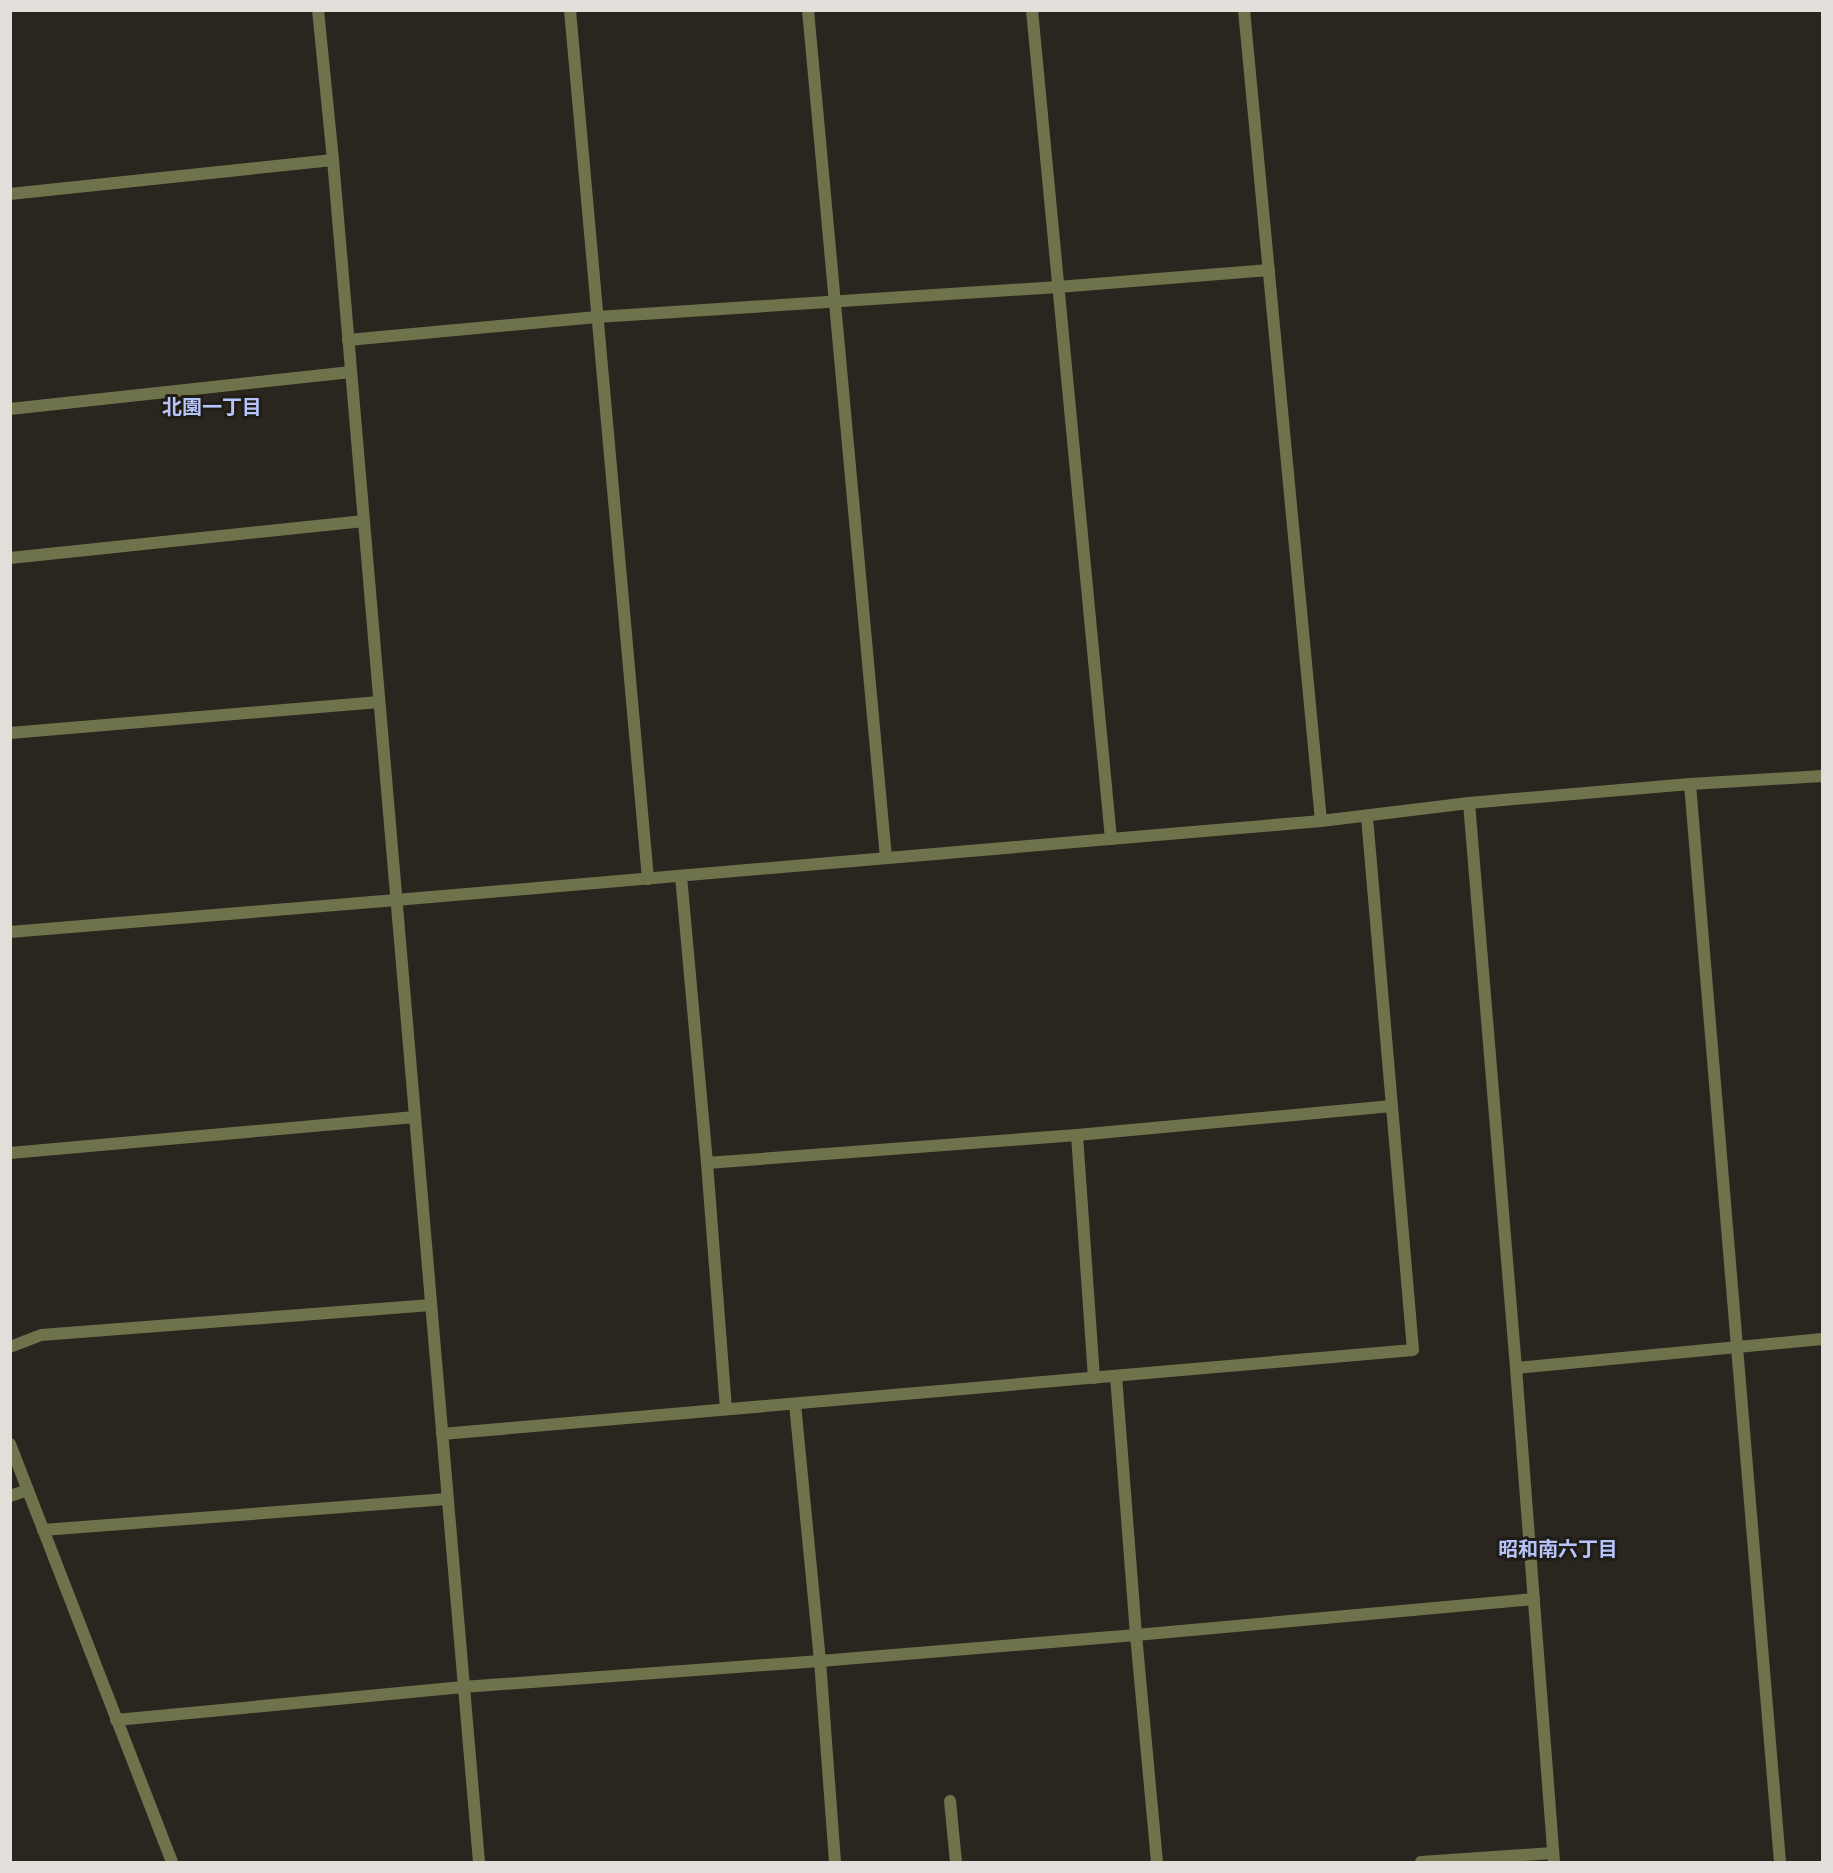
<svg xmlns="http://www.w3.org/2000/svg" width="1833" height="1873" font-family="'IBM Plex Sans','Noto Sans JP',sans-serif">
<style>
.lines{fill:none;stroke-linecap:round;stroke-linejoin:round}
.lane{stroke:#6f734c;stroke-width:12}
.street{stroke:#6f734c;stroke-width:12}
.labels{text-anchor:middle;stroke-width:6;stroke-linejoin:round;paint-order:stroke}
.neighbourhood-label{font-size:20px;font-weight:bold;fill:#b7c4fc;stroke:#201d16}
</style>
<rect width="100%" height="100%" fill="#2a261f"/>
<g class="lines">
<!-- lane -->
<polyline class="lane" points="950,1801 956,1862"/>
<!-- street -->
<g class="street">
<polyline points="318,10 333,160 479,1862"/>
<polyline points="570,10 648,879"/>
<polyline points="808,10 886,858"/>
<polyline points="1032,10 1111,839"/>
<polyline points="1244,10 1321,821"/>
<polyline points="10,194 333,160"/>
<polyline points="348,340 597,317 1058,287 1269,270"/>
<polyline points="10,409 351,372"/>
<polyline points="10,558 364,521"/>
<polyline points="10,733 379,702"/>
<polyline points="1690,784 1780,1862"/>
<polyline points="1469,803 1516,1368 1554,1862"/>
<polyline points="681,876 707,1163 1077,1135 1392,1106"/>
<polyline points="10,932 396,900 1321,821 1469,803 1690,784 1822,776"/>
<polyline points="1077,1135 1094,1378"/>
<polyline points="10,1153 415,1117"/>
<polyline points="707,1163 726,1409"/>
<polyline points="10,1347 41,1335 431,1305"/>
<polyline points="1516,1368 1822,1339"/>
<polyline points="1116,1376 1136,1635 1157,1862"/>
<polyline points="795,1404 820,1661 835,1862"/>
<polyline points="442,1434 1413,1350 1367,817"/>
<polyline points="10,1444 172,1862"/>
<polyline points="10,1496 28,1490"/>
<polyline points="43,1530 447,1499"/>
<polyline points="116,1720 463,1687 820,1661 1136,1635 1534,1599"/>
<polyline points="1421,1862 1553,1853"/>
</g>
</g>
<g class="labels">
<!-- neighbourhood labels -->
<g class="neighbourhood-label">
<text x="212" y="414">北園一丁目</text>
<text x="1558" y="1556">昭和南六丁目</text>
</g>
</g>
<!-- border -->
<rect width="1833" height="1873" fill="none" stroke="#e2dfda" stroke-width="24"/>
</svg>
